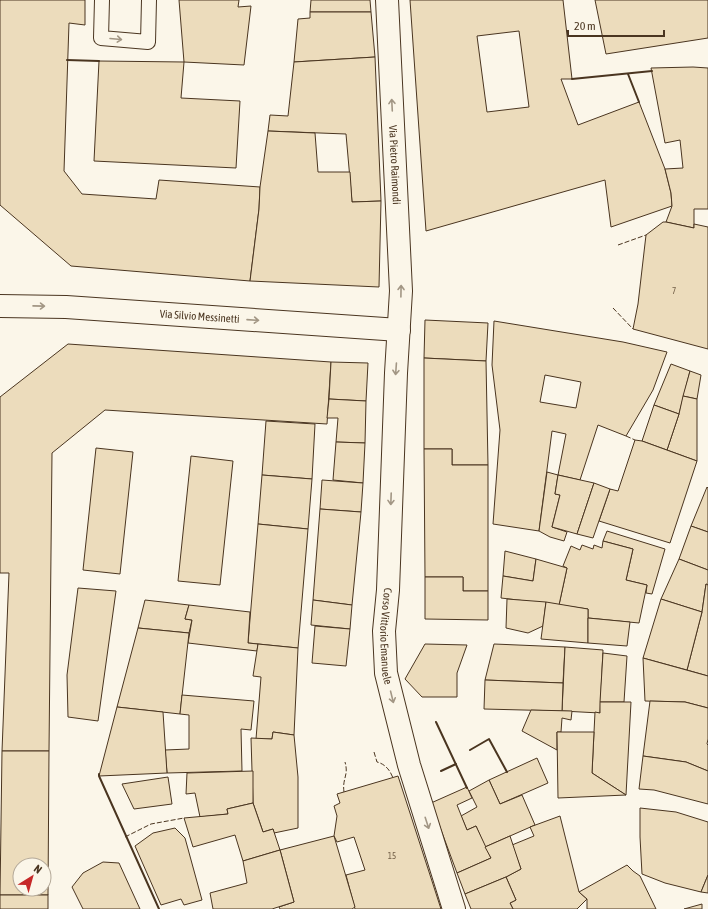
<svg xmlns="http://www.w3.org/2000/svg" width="708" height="909" font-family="'Asap Condensed',sans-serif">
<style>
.building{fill:#ecdcbc;stroke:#4a3520;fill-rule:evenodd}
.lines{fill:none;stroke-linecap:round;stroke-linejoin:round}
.lane-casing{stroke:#4a3520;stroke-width:16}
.street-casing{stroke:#4a3520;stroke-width:24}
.lane{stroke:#fbf6e9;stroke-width:14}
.street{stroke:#fbf6e9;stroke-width:22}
.fence{stroke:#4a3520;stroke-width:1;stroke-dasharray:5 2;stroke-linecap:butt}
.wall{stroke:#4a3520;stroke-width:2}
.oneway{stroke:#a29684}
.labels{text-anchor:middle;stroke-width:3;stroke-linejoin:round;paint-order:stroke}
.number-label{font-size:9px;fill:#725f47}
.street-label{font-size:11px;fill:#4a3520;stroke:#fbf6e9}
</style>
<rect width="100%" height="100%" fill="#fbf6e9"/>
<!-- building -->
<g class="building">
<polygon points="0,0 85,0 85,25 69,23 64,171 82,194 156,199 159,180 260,187 259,209 250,281 71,266 0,205"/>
<polygon points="179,0 239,0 238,7 251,6 244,65 184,62"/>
<polygon points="311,0 370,0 371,12 310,12"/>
<path d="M410,0h153l9,79h-11l17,46 61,-23 26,67 6,24 1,13 -61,21 -6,-47 -179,51zM519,31l10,76 -42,5 -10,-76z"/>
<polygon points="595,0 708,0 708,38 606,54"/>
<polygon points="310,12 371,12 375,57 294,62 298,19 310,18"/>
<polygon points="375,57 381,201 352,202 346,134 268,131 270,115 288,116 294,62"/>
<polygon points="99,61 184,62 181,98 240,101 236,168 94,161"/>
<polygon points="693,67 708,68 708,209 694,209 694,228 666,222 672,206 671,193 665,169 683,168 680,140 665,143 651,68"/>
<polygon points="268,131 315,133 318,172 350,172 352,202 381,201 379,287 250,281 259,209 260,187"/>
<polygon points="663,222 666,222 694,228 694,224 708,227 708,349 633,329 638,304 646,235"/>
<polygon points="425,320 488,323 486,361 424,358"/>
<path d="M494,321l129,21 44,10 -14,38 -27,46 -28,-11 -18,55 -22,-5 8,-41 -14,-3 -13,100 -46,-7 7,-94 -8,-65zM545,375l36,7 -5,26 -36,-6z"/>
<polygon points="68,344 331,362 327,424 105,410 52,453 49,751 2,751 9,573 0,573 0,397"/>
<polygon points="424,358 486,361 488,465 452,465 452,449 424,449"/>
<polygon points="331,362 368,363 366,401 329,399"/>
<polygon points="671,364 690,371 679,414 654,405"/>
<polygon points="690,371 701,375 697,399 683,396"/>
<polygon points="683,396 697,399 697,461 667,450 679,414"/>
<polygon points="329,399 366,401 365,443 336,442 338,418 327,418"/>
<polygon points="654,405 679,414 667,450 642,441"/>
<polygon points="266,421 315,424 312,479 262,475"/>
<polygon points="635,440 642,441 697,461 670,543 599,521 610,489 618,491"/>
<polygon points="336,442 365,443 363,483 333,480"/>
<polygon points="96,448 133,452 120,574 83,570"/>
<polygon points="424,449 452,449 452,465 488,465 488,591 463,591 463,577 425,577"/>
<polygon points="191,456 233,461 220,585 178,581"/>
<polygon points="547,472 558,475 555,494 560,495 552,527 567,532 564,541 550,537 539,531"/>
<polygon points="262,475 312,479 308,529 258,524"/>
<polygon points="558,475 594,483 577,534 552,527 560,495 555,494"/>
<polygon points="322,480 363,483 361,512 320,509"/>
<polygon points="594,483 610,489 593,538 577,534"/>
<polygon points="707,487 708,488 708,532 691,526"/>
<polygon points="320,509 361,512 352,605 313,600"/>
<polygon points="258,524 308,529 298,648 248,643"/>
<polygon points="691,526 708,532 708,570 679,559"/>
<polygon points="607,531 665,549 652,594 646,593 647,585 626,580 633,549 603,541"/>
<polygon points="603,541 633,549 626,580 647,585 639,623 588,618 588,609 559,605 567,568 563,566 571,546 580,550 582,545 593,549 594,545 602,548"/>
<polygon points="505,551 536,559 533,581 503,576"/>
<polygon points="536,559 567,568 559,605 501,598 503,576 533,581"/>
<polygon points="679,559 708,570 708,585 706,584 702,612 661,599"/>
<polygon points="425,577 463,577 463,591 488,591 488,620 425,619"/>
<polygon points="706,584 708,585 708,676 687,670 702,612"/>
<polygon points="78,588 116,591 98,721 68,717 67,675"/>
<polygon points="507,599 546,602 543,626 528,633 506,628"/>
<polygon points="661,599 702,612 687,670 643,658"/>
<polygon points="145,600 189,605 185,619 192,620 189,633 138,628"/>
<polygon points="313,600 352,605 350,629 311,625"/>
<polygon points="546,602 588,609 588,643 541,639"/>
<polygon points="189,605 250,612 248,643 258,644 257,651 188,643 192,620 185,619"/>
<polygon points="588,618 630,622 627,646 588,643"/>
<polygon points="315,626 350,629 346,666 312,663"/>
<polygon points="138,628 189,633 180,714 117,707"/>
<polygon points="258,644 298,648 294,735 273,732 272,739 256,739 261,677 253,676"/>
<polygon points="425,644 467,645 457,673 457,697 422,697 405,679"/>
<polygon points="494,644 565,647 563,683 485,680"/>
<polygon points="565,647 603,650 600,713 562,711"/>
<polygon points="603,653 627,656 624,702 600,702"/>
<polygon points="643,658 708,676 708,708 685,702 645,701"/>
<polygon points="485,680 563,683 562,711 484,709"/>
<polygon points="182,695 254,701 251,730 241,729 242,771 167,773 165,750 189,749 189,715 180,714"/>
<polygon points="650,701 685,702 708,708 708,739 707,744 708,745 708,771 686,762 643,756"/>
<polygon points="600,702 631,702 626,795 592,773 595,712 600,713"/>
<polygon points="117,707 163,712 167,773 99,776"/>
<polygon points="531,710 572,711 571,720 562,718 561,732 557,732 557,750 522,731"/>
<polygon points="273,732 294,735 298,777 298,828 274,833 273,829 263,832 253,803 251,738 272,739"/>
<polygon points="557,732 594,732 592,773 626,795 558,798"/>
<path d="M2,751h47l-1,144h-48zM20,865h24v24h-24z"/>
<polygon points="643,756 686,762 708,771 708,804 654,790 639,789"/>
<polygon points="537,758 548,783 500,804 489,780"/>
<polygon points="253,771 253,803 227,809 228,814 200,817 195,793 186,794 187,773"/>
<polygon points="398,776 441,909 355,909 346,875 365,870 354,837 337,842 334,836 337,816 334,806 340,803 337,794"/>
<polygon points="168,777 172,804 134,809 122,784"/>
<polygon points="489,780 500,804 522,795 535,825 485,847 476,826 467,830 461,816 477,807 469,791"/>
<polygon points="467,787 472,798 457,805 467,830 476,826 491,858 457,873 431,803"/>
<polygon points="253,803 263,832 273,829 280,850 243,861 235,835 193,847 184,818 228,814 227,809"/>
<polygon points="640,808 676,812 708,822 708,875 701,892 665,883 642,874 640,837"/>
<polygon points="560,816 579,892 587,899 577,909 513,909 510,903 516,900 506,877 521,869 512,845 534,836 530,827"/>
<polygon points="175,828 185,838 202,900 184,905 181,899 161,905 135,846 153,833"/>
<polygon points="334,836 355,907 352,909 280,909 279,907 294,902 280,850"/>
<polygon points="510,836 521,869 506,877 465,894 457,873 491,858 485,847"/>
<polygon points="280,850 294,902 272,909 213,909 210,893 247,883 243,861"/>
<polygon points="103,862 119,863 140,909 83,909 72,887 83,873"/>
<polygon points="627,865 633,871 640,876 656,909 587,909 587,899 579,892"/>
<polygon points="708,875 708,893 701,892"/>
<polygon points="506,877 516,900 510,903 513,909 471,909 465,894"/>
<rect x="0" y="895" width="48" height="14"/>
<polygon points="702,904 702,909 684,909"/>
</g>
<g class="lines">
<defs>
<polyline id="lane" points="102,0 101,38 148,42 149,0"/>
<g id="street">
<path id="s1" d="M387,0l14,291 -5,82 -8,217 -4,41 2,42 23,92 45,144"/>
<path id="s2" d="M0,306l66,1 333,23"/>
</g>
</defs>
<!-- lane casing -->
<use href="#lane" class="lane-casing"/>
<!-- street casing -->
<use href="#street" class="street-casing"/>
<!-- lane -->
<use href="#lane" class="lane"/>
<!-- street -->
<use href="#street" class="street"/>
<!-- fence -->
<g class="fence">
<polyline points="618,245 646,235"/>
<polyline points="613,308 633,329"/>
<polyline points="626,436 635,440"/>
<path d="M374,752l3,10c8,2 13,8 16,16"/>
<path d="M344,792c-2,-14 5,-16 1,-30"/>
<polyline points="125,837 151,824 184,818"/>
</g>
<!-- wall -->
<g class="wall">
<polyline points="67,60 99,61"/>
<polyline points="628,74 639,102"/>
<polyline points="572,79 652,71"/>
<polyline points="436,722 467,788"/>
<polyline points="470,750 489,739 507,772"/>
<polyline points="441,771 456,764"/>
<polyline points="99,774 99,776 159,909"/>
</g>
</g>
<!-- one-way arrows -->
<defs><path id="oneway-shaft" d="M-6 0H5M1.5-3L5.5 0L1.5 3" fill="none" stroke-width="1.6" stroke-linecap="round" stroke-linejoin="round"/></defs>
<g class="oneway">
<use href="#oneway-shaft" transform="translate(116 39) rotate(5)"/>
<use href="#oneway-shaft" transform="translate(392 105) rotate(-93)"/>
<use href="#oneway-shaft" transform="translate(401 291) rotate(-89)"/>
<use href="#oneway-shaft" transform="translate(39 306) rotate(1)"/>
<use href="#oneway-shaft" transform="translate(253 320) rotate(4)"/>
<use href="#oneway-shaft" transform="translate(396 369) rotate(94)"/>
<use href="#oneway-shaft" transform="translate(391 499) rotate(92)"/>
<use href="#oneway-shaft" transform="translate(392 697) rotate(76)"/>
<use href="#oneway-shaft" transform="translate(427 823) rotate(72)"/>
</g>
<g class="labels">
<!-- number labels -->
<g class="number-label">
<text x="674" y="294">7</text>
<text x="392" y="859">15</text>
</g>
<!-- street labels -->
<g class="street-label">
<text dy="4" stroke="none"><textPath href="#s1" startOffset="165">Via Pietro Raimondi</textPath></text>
<text dy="4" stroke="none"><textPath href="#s2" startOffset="200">Via Silvio Messinetti</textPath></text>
<text dy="4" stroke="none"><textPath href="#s1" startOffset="637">Corso Vittorio Emanuele</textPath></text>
</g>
</g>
<!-- north arrow -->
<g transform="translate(32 877) rotate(37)"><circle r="19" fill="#fbf6e9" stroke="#b4a999"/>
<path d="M0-3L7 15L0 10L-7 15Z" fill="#c62828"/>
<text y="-6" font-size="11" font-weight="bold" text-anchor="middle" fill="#4a3520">N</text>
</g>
<!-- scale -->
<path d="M568 30v6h96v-6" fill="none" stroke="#4a3520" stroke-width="2"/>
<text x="574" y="30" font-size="12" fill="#4a3520" stroke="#fbf6e9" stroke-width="3" paint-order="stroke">20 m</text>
</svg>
